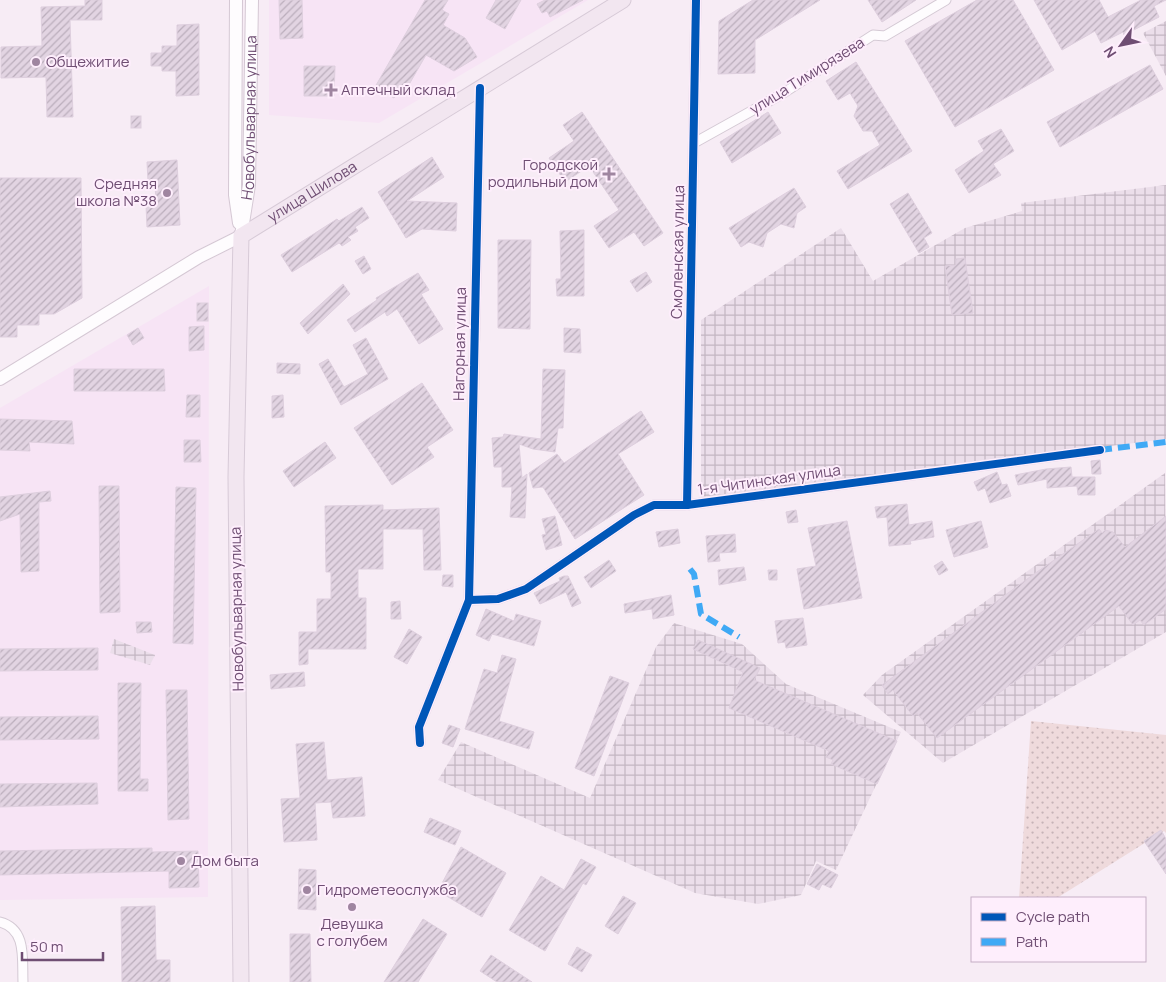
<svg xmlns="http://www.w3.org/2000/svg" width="1166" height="982" font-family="Manrope,sans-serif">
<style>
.residential{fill:#f7e4f5}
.industrial{fill:url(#industrial-grid)}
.grass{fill:url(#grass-dots)}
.building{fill:url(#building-hatch);stroke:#decfde}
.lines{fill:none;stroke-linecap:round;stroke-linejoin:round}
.street-casing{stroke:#d4c9d4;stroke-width:11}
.secondary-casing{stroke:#d5c8d4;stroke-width:14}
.primary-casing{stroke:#d7cad7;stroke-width:17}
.street{stroke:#fefcfe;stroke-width:9}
.secondary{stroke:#fefcfe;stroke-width:12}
.primary{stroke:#f2e6f0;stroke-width:15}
.quiet{stroke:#3fa9f5;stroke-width:6;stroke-dasharray:12 6;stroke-linecap:butt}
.cycleway-casing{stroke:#feeefc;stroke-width:11}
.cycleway{stroke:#0057b8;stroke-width:8}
.poi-dot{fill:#9f85a0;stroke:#feeefc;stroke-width:2}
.labels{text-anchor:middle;stroke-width:4;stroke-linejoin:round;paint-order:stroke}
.poi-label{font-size:15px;fill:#6f4e73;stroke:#feeefc;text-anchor:start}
.street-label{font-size:15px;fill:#6f4e73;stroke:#feeefc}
</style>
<defs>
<pattern id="industrial-grid" width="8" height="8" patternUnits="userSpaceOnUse" patternTransform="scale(1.25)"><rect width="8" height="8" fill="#ebdeea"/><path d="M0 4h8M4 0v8" fill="none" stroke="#c3b6c2"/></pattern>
<pattern id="grass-dots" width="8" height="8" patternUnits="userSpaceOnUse" patternTransform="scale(1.25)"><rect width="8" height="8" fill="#efdadc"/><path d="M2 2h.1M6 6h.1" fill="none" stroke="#c6b3b7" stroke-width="1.8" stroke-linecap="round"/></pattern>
<pattern id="building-hatch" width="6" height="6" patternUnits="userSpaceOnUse" patternTransform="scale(1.25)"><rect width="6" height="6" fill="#e2d4e2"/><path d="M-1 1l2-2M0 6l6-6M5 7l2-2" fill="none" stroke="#bbaebc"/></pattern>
</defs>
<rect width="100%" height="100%" fill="#f7ecf5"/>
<!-- residential -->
<g class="residential">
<polygon points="269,0 588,0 379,123 269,115"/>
<polygon points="209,286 208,897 0,900 0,408"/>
</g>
<!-- industrial -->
<g class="industrial">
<polygon points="1166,21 1166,76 1143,33"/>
<polygon points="1166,185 1166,439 701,497 701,320 841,228 873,281 965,228 1022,211 1021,203"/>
<polygon points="1165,473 1166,632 943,763 863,695 882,675"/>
<polygon points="674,623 742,644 786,684 901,732 836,870 816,861 801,895 758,904 695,893 438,780 461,742 590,798 656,647"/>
<polygon points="114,639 155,655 150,665 110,653"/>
</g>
<!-- grass -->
<polygon class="grass" points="1031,721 1166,735 1166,833 1164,831 1057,898 1019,898"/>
<!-- building -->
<g class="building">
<polygon points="85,0 102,0 102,20 70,20 73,117 47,117 46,77 1,78 1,47 42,46 41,7 85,6"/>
<polygon points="279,0 302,0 303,38 280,39"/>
<polygon points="425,0 448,0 442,10 449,14 443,25 465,38 477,57 454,71 426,55 407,88 401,85 394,98 375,87"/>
<polygon points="496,0 521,0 505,29 486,18"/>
<polygon points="545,0 583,0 550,17 547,11 542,13 537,4"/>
<polygon points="753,0 820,0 755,40 755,73 718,74 719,21"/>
<polygon points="868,0 916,0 882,22"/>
<polygon points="977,0 1013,0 1054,70 955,127 905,41"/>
<polygon points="1034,0 1099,0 1108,17 1141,0 1166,0 1154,6 1159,17 1124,35 1123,32 1101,43 1095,31 1062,50"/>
<polygon points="199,24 199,95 176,96 176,71 162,71 162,66 151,66 151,53 162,53 162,46 177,46 177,25"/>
<polygon points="856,62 912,151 848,189 837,171 880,145 872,131 863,131 854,116 858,106 850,93 838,100 826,81"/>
<polygon points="1150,65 1163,89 1060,147 1047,122"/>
<polygon points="304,66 335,66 334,96 304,96"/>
<polygon points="582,112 663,233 644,246 634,232 609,248 594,226 619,210 589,166 565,182 549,158 574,141 563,125"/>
<polygon points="768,112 781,133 732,163 720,142"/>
<rect x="131" y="116" width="10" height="12"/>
<polygon points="1001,129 1014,151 993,164 1001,175 969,193 955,170 984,151 978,141"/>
<polygon points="432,157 444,177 407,201 457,203 456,231 422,229 406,238 378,192"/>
<polygon points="177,160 180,225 147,227 146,205 156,205 155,181 148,181 147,162"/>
<polygon points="0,178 81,178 82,298 54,314 39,314 39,325 17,325 17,337 0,337"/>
<polygon points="794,188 806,207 797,213 794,228 781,224 767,233 763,247 749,242 741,247 729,228"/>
<polygon points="908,193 932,233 924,238 929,247 919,253 890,204"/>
<polygon points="362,207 369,218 355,227 358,231 348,237 351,240 342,246 339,243 292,272 281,255 337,219 339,221"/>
<polygon points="584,230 584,296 557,296 556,279 561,279 560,231"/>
<polygon points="498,240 531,240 530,329 498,328"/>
<polygon points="364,256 371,269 363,274 355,261"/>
<polygon points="965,258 973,313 952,315 945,266 956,265 956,259"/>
<polygon points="646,272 652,282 637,292 630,281"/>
<polygon points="418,273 429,290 421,294 443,329 419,344 397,309 387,316 385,312 355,332 347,320 377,300 376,298"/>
<polygon points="343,284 350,294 308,334 300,323"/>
<rect x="197" y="303" width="11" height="18"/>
<polygon points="204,326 204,350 189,351 189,327"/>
<polygon points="138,328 144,338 133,345 127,335"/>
<polygon points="564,328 580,329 581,353 564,352"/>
<polygon points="366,338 388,379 341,405 319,364 328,359 344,387 368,374 353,345"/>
<polygon points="277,363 300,364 300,374 277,373"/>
<polygon points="74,369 164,369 165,391 74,391"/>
<polygon points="543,369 565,370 563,428 558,428 555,452 533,449 519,444 522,478 527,474 525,518 510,517 512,487 502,487 502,467 494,467 492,438 503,437 504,434 541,439"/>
<polygon points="422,383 453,430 427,447 434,457 392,485 354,428"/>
<polygon points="187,395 200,395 200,417 186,417"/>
<polygon points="283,395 284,417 272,418 272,396"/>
<polygon points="641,411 654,432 618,454 644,495 575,539 543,487 533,488 529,473 557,454 564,463"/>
<polygon points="0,419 72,421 74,444 29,442 30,451 0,450"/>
<polygon points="184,440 200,440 201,462 184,462"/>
<polygon points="325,442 336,458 294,487 283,471"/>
<polygon points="1100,460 1101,474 1092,474 1091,461"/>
<polygon points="1071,467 1072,477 1095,477 1095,495 1078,495 1077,486 1047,488 1047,479 1018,485 1015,475 1046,469"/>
<polygon points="997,472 1002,485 1007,484 1011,496 990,503 985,488 978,491 974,482"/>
<polygon points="99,486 119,486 120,612 100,613"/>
<polygon points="176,487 196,488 193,644 173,643"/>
<polygon points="50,491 51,501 39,502 39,571 21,572 20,514 0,521 0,497"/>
<polygon points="907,504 909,525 932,521 934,537 910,541 911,544 889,546 887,517 877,518 875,507"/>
<polygon points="383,505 383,510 439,508 441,570 424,570 423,529 383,529 383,569 358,569 358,598 366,598 366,649 308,649 308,664 299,665 299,632 317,632 317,599 331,599 331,572 326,572 325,506"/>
<polygon points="796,510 798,522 788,523 786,512"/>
<polygon points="555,516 562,545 546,550 542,535 546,534 542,519"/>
<polygon points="1166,516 1166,609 1144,625 1140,620 1133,625 1119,606 937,738 917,713 913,716 893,690 888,694 882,685 1034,574 1099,529 1102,533 1105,530 1113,532 1125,547"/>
<polygon points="847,521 862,598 804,609 797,569 816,566 808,528"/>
<polygon points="981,521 988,547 954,557 946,530"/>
<polygon points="678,529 680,543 659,547 656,532"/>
<polygon points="735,534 736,552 719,553 720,561 708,562 706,536"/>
<polygon points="609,560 616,571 591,588 584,577"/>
<polygon points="942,561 948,570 939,575 934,566"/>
<polygon points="744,567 746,580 719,585 718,570"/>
<polygon points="768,570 777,570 777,580 769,580"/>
<polygon points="443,575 453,575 453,587 442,586"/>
<polygon points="564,576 568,576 581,603 572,607 566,592 540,604 534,593 560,581 559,578"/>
<polygon points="671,595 674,615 653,619 652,609 625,613 624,604"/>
<polygon points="400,601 401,619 391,619 391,602"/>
<polygon points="486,609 514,621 516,614 541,621 534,646 492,634 489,641 476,635"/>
<polygon points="803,618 807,645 786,648 785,642 778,643 775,621"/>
<polygon points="136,622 151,622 152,632 137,633"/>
<polygon points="409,629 422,637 407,664 394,657"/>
<polygon points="698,640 760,668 754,680 897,741 877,784 831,764 833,760 826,757 829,751 729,708 743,672 693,649"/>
<polygon points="98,648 98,670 0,671 0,649"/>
<polygon points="502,655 516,659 499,721 534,732 529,749 465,729 484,669 497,673"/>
<polygon points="304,672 305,686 271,689 270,675"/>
<polygon points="610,676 629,683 594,776 575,768"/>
<polygon points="118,683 141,683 140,779 148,779 148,791 118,791"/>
<polygon points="166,690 187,690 189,819 168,820"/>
<polygon points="98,716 99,739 0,740 0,717"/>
<polygon points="449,725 460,729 453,747 442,743"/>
<polygon points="324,742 327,780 362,777 365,816 333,818 331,802 315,803 317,840 284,842 281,799 300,798 296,744"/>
<polygon points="97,783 98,804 0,807 0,784"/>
<polygon points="430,818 461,831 455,845 424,832"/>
<polygon points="1161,830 1166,839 1166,874 1144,841"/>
<polygon points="461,847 506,873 482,917 438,891"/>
<polygon points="152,848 152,852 198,851 199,887 169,888 169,871 0,875 0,851"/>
<polygon points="581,859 596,867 586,885 583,883 545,951 509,930 541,876 564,890"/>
<polygon points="817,864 838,875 831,888 822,884 819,890 807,884"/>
<polygon points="299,869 316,870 316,910 298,909"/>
<polygon points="623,896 636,903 618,934 605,926"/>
<polygon points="155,906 156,960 170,960 170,982 122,982 121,907"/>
<polygon points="423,919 447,934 418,982 384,982"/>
<polygon points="290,934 310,934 311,982 290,982"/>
<polygon points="577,947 592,955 582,972 568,964"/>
<polygon points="491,955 532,982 497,982 480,971"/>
</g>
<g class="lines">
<defs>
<g id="street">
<polyline points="694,143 782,94 873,35 885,36 946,0"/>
<polyline points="687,505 696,0"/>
<polyline points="469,600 480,88"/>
<polyline points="420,743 419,727 469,600 498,599 526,589 634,515 654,505 687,505 1100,450"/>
<path d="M0,922c27,7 22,37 23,60"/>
</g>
<g id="secondary">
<polyline points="236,0 235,195 239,223"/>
<path id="s1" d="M241,236l8,-51 3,-185"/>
<polyline points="0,379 199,257 241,236"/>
</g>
<g id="primary">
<path id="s2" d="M241,982l-5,-505 5,-241 382,-236"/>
</g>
</defs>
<!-- street casing -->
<use href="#street" class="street-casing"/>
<!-- secondary casing -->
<use href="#secondary" class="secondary-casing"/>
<!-- primary casing -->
<use href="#primary" class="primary-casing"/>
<!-- street -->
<use href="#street" class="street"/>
<!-- secondary -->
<use href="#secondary" class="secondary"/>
<!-- primary -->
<use href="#primary" class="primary"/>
<!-- quiet -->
<g class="quiet">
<polyline points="1100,450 1166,442"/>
<polyline points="690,569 694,574 701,614 739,637"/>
</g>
<defs>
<g id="cycleway">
<polyline points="687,505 696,0"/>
<polyline points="469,600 480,88"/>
<polyline points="420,743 419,727 469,600 498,599 526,589 634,515 654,505 687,505 1100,450"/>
</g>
</defs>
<!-- cycleway casing -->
<use href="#cycleway" class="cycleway-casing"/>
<!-- cycleway -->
<use href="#cycleway" class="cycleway"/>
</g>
<!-- markers -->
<g class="poi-dot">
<circle cx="36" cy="62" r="5"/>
<path d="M328.5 82.5h5v5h5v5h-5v5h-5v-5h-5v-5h5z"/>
<path d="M606.5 166.5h5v5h5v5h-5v5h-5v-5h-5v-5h5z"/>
<circle cx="167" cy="193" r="5"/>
<circle cx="181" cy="861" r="5"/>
<circle cx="307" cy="890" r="5"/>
<circle cx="352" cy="907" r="5"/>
</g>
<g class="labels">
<!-- poi labels -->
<g class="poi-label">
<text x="46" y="67">Общежитие</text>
<text x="341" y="95">Аптечный склад</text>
<text x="598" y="170" text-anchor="end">Городской<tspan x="598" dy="17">родильный дом</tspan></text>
<text x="157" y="189" text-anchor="end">Средняя<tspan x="157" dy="17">школа №38</tspan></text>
<text x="191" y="866">Дом быта</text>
<text x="317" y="895">Гидрометеослужба</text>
<text x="352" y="929" text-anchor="middle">Девушка<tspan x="352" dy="17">с голубем</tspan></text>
</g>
<!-- street labels -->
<g class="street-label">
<text transform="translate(807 76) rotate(-32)" y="5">улица Тимирязева</text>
<text dy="5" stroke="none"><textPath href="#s1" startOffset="119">Новобульварная улица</textPath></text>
<text dy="5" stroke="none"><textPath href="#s2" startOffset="830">улица Шилова</textPath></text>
<text transform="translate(678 252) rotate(-89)" y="5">Смоленская улица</text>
<text transform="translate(460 344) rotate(-89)" y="5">Нагорная улица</text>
<text transform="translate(769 480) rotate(-8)" y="5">1-я Читинская улица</text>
<text transform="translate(237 609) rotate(-91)" y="5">Новобульварная улица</text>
</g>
</g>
<!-- legend -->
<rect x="971" y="897" width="175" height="65" fill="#feeefc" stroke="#c5aec5"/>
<rect x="981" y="913" width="25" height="8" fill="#0057b8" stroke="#c5aec5"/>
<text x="1016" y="922" font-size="15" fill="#6f4e73">Cycle path</text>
<rect x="981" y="938" width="25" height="8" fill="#3fa9f5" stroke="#c5aec5"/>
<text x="1016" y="947" font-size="15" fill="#6f4e73">Path</text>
<!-- north arrow -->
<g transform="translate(1121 45) rotate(237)" stroke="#feeefc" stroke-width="4" paint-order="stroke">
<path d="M0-4L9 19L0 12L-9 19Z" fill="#6f4e73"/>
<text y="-8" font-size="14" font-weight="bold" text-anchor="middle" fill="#6f4e73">N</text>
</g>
<!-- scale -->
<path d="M22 952v8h81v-8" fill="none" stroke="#6f4e73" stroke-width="2.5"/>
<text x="30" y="952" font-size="15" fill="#6f4e73" stroke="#feeefc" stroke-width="4" paint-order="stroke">50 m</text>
</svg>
